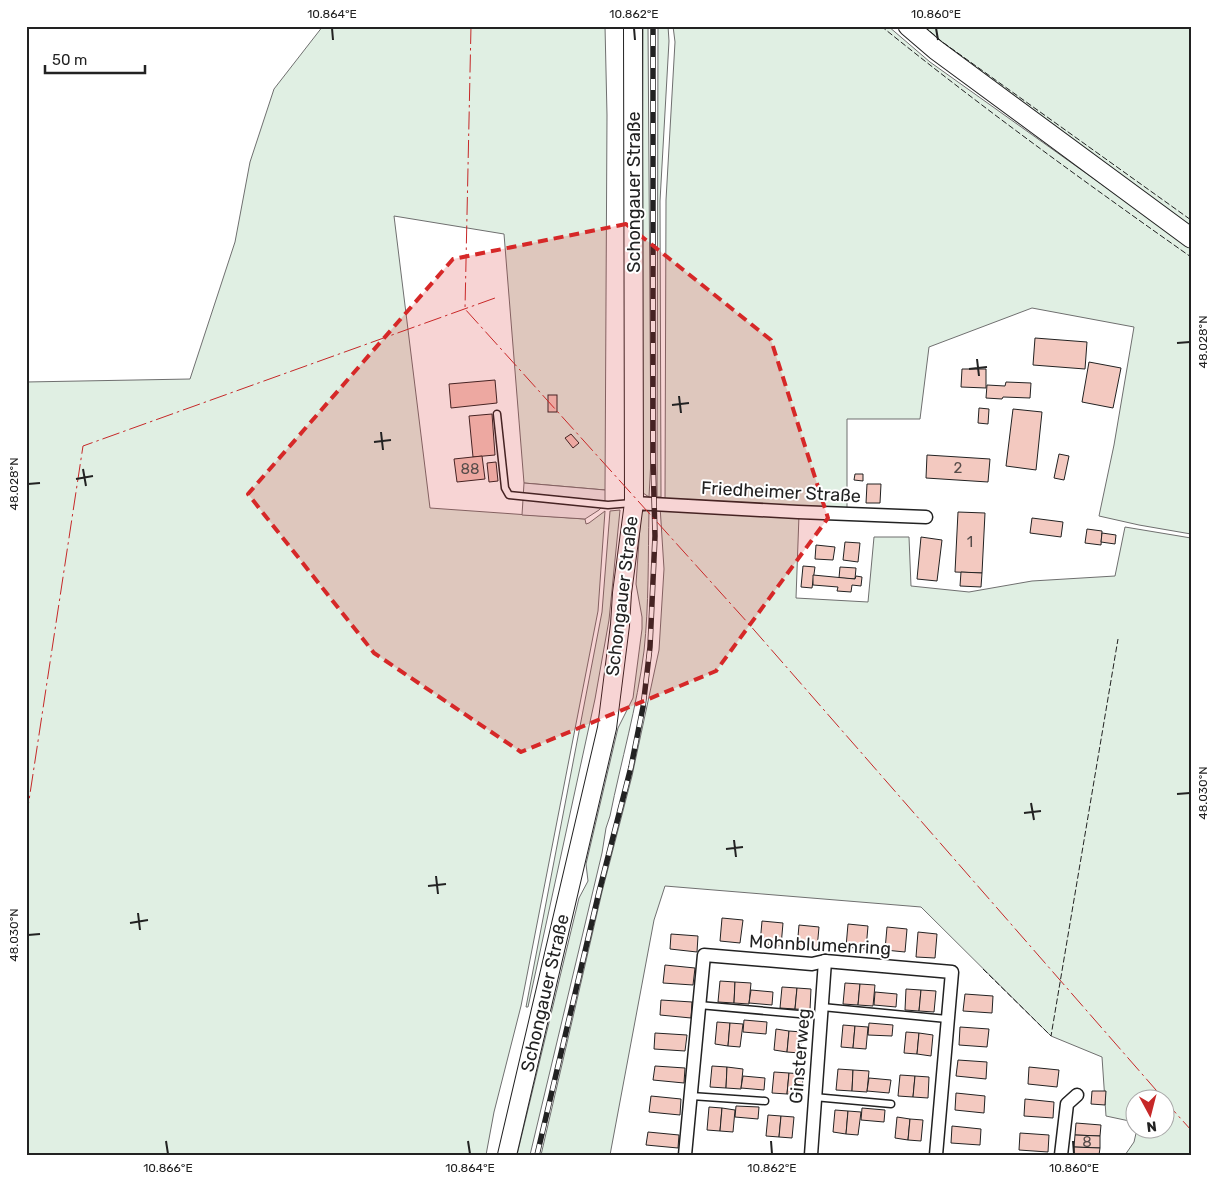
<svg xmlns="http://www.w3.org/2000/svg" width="1217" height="1181" font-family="Rubik,sans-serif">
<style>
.green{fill:#e0efe3;stroke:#6f6f6f}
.parking{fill:#ededed;stroke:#6f6f6f}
.building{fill:#f3c9c0;stroke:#222}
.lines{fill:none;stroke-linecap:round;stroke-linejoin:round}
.lane-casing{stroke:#222;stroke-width:9}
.street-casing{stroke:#222;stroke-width:15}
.secondary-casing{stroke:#222;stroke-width:20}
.primary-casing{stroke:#222;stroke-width:21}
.lane{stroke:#fff;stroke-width:6}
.street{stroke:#fff;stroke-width:12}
.secondary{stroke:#fff;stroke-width:18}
.primary{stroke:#fff;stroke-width:19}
.rail-casing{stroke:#222;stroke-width:5.5}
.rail{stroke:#fff;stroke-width:4;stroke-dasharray:11;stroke-linecap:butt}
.fence{stroke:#222;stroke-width:1;stroke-dasharray:6 2.5;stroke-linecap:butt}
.power{stroke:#c62828;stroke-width:1;stroke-dasharray:18 4 2.5 4;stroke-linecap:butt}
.marked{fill:#d62828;fill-opacity:0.2;stroke:#d62828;stroke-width:4;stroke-dasharray:10 6;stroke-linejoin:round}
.ticks{fill:none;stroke:#222;stroke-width:2}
.labels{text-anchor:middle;stroke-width:4;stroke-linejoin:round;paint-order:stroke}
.number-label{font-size:15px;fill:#564c4a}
.street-label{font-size:18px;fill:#222;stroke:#fff}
.neatline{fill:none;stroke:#222;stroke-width:2}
.ticks-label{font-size:12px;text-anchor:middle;fill:#222}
</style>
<rect width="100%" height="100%" fill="#fff"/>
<!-- green -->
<g class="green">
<polygon points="323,26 605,26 607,115 605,490 524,483 504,234 394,216 430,508 585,519 586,524 589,523 605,511 598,611 521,1006 494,1112 486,1155 26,1155 26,382 190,379 235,242 250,162 274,89"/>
<polygon points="643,26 648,26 651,459 649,497 643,493 641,485"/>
<polygon points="658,26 668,26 669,41 660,201 661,497 657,497"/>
<polygon points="673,26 888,26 930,62 1191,248 1191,534 1139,525 1099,516 1114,445 1134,327 1032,308 929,347 920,419 847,419 847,511 665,501 666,200 675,42"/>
<polygon points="914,26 1191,26 1191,229"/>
<polygon points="660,506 799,515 796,598 868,602 874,537 909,537 911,586 969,592 1032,581 1115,576 1125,527 1191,538 1191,1155 1125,1155 1134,1142 1137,1129 1164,1128 1164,1098 1134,1098 1134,1122 1106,1116 1102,1057 1051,1036 921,907 665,886 654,920 610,1155 541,1155 602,892 632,776 659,650 664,569"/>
<polygon points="620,510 609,620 595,699 528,1007 526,1007 602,612 610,511"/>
<path d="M649,510c-1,47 0,95 -5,141 -7,56 -23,110 -34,165l-4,12 -4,25 -72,302h-13l62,-257 9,-17 -2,-17 32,-136 15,-30 9,-69v-12l-6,-33 5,-72z"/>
</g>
<!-- parking -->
<polygon class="parking" points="524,483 605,490 605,504 599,510 585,519 522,515"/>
<!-- building -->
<g class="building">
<polygon points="1035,338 1087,342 1085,369 1033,365"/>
<polygon points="1089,362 1121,368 1113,408 1082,402"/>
<polygon points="962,369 986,369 986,388 961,387"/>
<polygon points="495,380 497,403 451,408 449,384"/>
<polygon points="1006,382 1031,383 1030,398 1003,397 1002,399 986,398 987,385 1005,386"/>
<rect x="548" y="395" width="9" height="17"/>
<polygon points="979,408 989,409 988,424 978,423"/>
<polygon points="1013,409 1042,412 1036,470 1006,466"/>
<polygon points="492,414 495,455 473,457 469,416"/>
<polygon points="571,434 579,443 573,448 565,438"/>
<polygon points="1059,454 1069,456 1064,480 1054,478"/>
<polygon points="927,455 990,459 988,482 926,478"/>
<polygon points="482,456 485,479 457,482 454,459"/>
<polygon points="496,462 498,481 489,482 487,463"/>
<polygon points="855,474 863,474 863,481 854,480"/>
<polygon points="867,484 881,484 880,503 866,503"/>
<polygon points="958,512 985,513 982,573 955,572"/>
<polygon points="1032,518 1063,522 1061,537 1030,533"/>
<polygon points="1087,529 1102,531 1101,545 1085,543"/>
<polygon points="1102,533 1116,535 1115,544 1101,542"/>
<polygon points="921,537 942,540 937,581 917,579"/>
<polygon points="845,542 860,543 858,562 843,560"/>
<polygon points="816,545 835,547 833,560 815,559"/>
<polygon points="803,566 815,567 812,588 801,587"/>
<polygon points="840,567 856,568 855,579 839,578"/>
<polygon points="961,572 982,573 981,587 960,586"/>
<polygon points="813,575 855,579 856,576 862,577 861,586 852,585 851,592 837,591 838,587 813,585"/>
<polygon points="722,918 743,920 740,943 720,941"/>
<polygon points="762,921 783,923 781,946 760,944"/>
<polygon points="848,924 868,926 866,949 846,947"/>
<polygon points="799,925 819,927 817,949 797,948"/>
<polygon points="887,927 907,929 905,952 885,950"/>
<polygon points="918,932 937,934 935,958 916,957"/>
<polygon points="671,934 698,936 697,952 670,949"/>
<polygon points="665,965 695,968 693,985 663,983"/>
<polygon points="720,981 735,982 734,1003 718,1002"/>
<polygon points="735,982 751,983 749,1004 734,1003"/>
<polygon points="845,983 860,984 858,1005 843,1004"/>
<polygon points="860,984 875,985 873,1006 858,1005"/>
<polygon points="782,987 797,988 795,1009 780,1008"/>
<polygon points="797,988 811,989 810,1010 795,1009"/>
<polygon points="906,989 921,990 919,1011 905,1010"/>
<polygon points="751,990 773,992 772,1005 749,1003"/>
<polygon points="921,990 936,991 934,1012 919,1011"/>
<polygon points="875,992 897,994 896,1007 874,1005"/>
<polygon points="965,994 993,996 992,1013 963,1011"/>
<polygon points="661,1000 692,1002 691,1018 660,1015"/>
<polygon points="744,1020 767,1022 766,1034 743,1032"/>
<polygon points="717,1022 730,1023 728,1046 715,1044"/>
<polygon points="730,1023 743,1024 740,1047 728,1046"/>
<polygon points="869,1023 893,1025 892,1036 868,1035"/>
<polygon points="843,1025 855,1026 853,1048 841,1047"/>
<polygon points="855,1026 868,1027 866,1049 853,1048"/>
<polygon points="960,1027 989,1029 987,1047 959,1045"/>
<polygon points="776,1029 789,1031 787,1052 774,1050"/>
<polygon points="789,1031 802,1032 800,1053 787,1052"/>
<polygon points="906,1032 919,1033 917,1054 904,1053"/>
<polygon points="655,1033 687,1035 685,1051 654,1049"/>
<polygon points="919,1033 933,1035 931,1056 917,1054"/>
<polygon points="958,1060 987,1062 986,1079 956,1076"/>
<polygon points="655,1066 685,1068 684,1083 653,1080"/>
<polygon points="712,1066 727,1067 726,1088 710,1087"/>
<polygon points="727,1067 743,1069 741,1089 726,1088"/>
<polygon points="1029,1067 1059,1070 1057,1087 1028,1084"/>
<polygon points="838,1069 853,1070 852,1091 836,1090"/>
<polygon points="853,1070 869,1071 867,1092 852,1091"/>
<polygon points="774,1072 789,1073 787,1094 772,1093"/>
<polygon points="789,1073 803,1074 802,1095 787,1094"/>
<polygon points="900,1075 915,1076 913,1097 898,1096"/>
<polygon points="743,1076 765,1078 764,1090 741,1088"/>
<polygon points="915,1076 929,1077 928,1098 913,1097"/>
<polygon points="869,1078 891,1080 889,1093 867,1091"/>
<polygon points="1092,1091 1106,1091 1105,1105 1091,1104"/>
<polygon points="956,1093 985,1096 984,1113 955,1110"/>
<polygon points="651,1096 681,1099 680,1115 649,1112"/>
<polygon points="1025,1099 1054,1102 1053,1118 1024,1116"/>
<polygon points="736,1106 759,1107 758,1119 735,1117"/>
<polygon points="709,1107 722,1108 720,1131 707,1130"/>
<polygon points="722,1108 735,1110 733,1132 720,1131"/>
<polygon points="862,1108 885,1110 884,1122 861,1120"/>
<polygon points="835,1110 848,1111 846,1134 833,1132"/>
<polygon points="848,1111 861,1112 858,1135 846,1134"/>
<polygon points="768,1115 781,1116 779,1137 766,1136"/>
<polygon points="781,1116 794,1117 792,1138 779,1137"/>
<polygon points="897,1117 910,1119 908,1140 895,1138"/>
<polygon points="910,1119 923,1120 921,1141 908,1140"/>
<polygon points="1076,1123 1101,1125 1100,1136 1075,1135"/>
<polygon points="952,1126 981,1129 980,1145 951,1143"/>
<polygon points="648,1132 679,1135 678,1148 646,1145"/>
<polygon points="1020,1133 1049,1135 1048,1152 1019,1150"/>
<polygon points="1075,1135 1100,1136 1100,1148 1074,1147"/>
<polygon points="1074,1147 1100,1148 1099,1155 1074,1155"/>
</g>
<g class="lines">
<defs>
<g id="lane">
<polyline points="497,414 505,488 509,495 608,505 632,503"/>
<polyline points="699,1005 821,1016"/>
<polyline points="822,1007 947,1019"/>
<polyline points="691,1096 765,1101"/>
<polyline points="814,1097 891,1104"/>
</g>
<g id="street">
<polyline points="634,503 798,512 926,517"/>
<polyline points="685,1155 704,955 812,964 825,961 952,972 936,1155"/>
<polyline points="811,1155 825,961"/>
<polyline points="1061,1155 1067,1104 1077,1095"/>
</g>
<polyline id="secondary" points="507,1155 607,728 620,625 622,593 634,503 633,26"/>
<polyline id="primary" points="908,26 936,50 1191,238"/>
</defs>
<!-- lane casing -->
<use href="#lane" class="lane-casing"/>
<!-- street casing -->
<use href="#street" class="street-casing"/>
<!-- secondary casing -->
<use href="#secondary" class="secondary-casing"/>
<!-- primary casing -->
<use href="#primary" class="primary-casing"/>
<!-- lane -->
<use href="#lane" class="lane"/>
<!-- street -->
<use href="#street" class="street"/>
<!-- secondary -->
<use href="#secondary" class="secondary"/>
<!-- primary -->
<use href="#primary" class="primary"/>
<defs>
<polyline id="rail" points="537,1155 599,892 631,767 643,707 650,647 655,536 653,458 653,26"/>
</defs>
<!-- rail casing -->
<use href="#rail" class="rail-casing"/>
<!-- rail -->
<use href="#rail" class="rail"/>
<!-- fence -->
<g class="fence">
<path d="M881,26c100,81 205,157 310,231"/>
<polyline points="924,26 941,41 1191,220"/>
<polyline points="983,969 1051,1036 1118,639"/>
</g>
<!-- power -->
<g class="power">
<polyline points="471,26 465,309 748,623 1163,1098"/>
<polyline points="26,820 83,446 495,298"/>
<polyline points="1164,1100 1191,1130"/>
</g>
</g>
<!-- marked area -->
<path class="marked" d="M626,224l145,116 57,178 -112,153 -195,81 -147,-99 -126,-159 205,-235z"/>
<!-- ticks -->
<path class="ticks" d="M332,28l1,12M634,28l1,12M936,28l2,12M1177,343l13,-1M977,359l2,17M969,369l18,-2M679,396l2,17M672,405l17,-2M381,432l2,18M374,442l17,-2M83,469l3,17M76,479l17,-3M28,484l12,-1M1177,794l13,-1M1031,803l3,17M1024,813l17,-2M734,840l2,17M726,849l17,-2M436,876l2,18M428,886l18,-2M138,913l2,17M130,923l18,-3M28,935l12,-1M166,1141l2,13M468,1141l2,13M771,1141l1,13M1073,1141l1,13"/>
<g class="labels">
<!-- number labels -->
<g class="number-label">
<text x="958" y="473">2</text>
<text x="470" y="474">88</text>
<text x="970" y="547">1</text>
<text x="1087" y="1147">8</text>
</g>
<!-- street labels -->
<g class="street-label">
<text transform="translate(634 192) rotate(-90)" y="6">Schongauer Straße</text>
<text transform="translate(781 492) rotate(3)" y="6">Friedheimer Straße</text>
<text transform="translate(622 596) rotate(-83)" y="6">Schongauer Straße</text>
<text transform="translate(820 945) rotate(3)" y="6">Mohnblumenring</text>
<text transform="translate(545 993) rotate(-77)" y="6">Schongauer Straße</text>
<text transform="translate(800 1056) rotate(-85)" y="6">Ginsterweg</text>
</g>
</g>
<!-- border -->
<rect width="1217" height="1181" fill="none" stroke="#ffffff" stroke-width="55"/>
<!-- north arrow -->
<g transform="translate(1150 1114) rotate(173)"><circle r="24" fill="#ffffff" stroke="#a7a7a7"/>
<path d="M0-4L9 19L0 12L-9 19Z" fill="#c62828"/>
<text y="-8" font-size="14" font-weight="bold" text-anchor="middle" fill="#222222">N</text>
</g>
<!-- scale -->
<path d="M45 65v8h100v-8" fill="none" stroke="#222222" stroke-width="2.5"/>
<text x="52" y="65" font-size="15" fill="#222222" stroke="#ffffff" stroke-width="4" paint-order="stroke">50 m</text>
<rect x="28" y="28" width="1162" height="1126" class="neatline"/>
<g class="ticks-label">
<text x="332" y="18">10.864°E</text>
<text x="634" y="18">10.862°E</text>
<text x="936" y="18">10.860°E</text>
<text transform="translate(1203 342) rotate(-90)" y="4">48.028°N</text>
<text transform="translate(14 484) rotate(-90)" y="4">48.028°N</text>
<text transform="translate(1203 793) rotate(-90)" y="4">48.030°N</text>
<text transform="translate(14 935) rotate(-90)" y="4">48.030°N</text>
<text x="168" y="1172">10.866°E</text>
<text x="470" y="1172">10.864°E</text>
<text x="772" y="1172">10.862°E</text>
<text x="1074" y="1172">10.860°E</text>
</g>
</svg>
